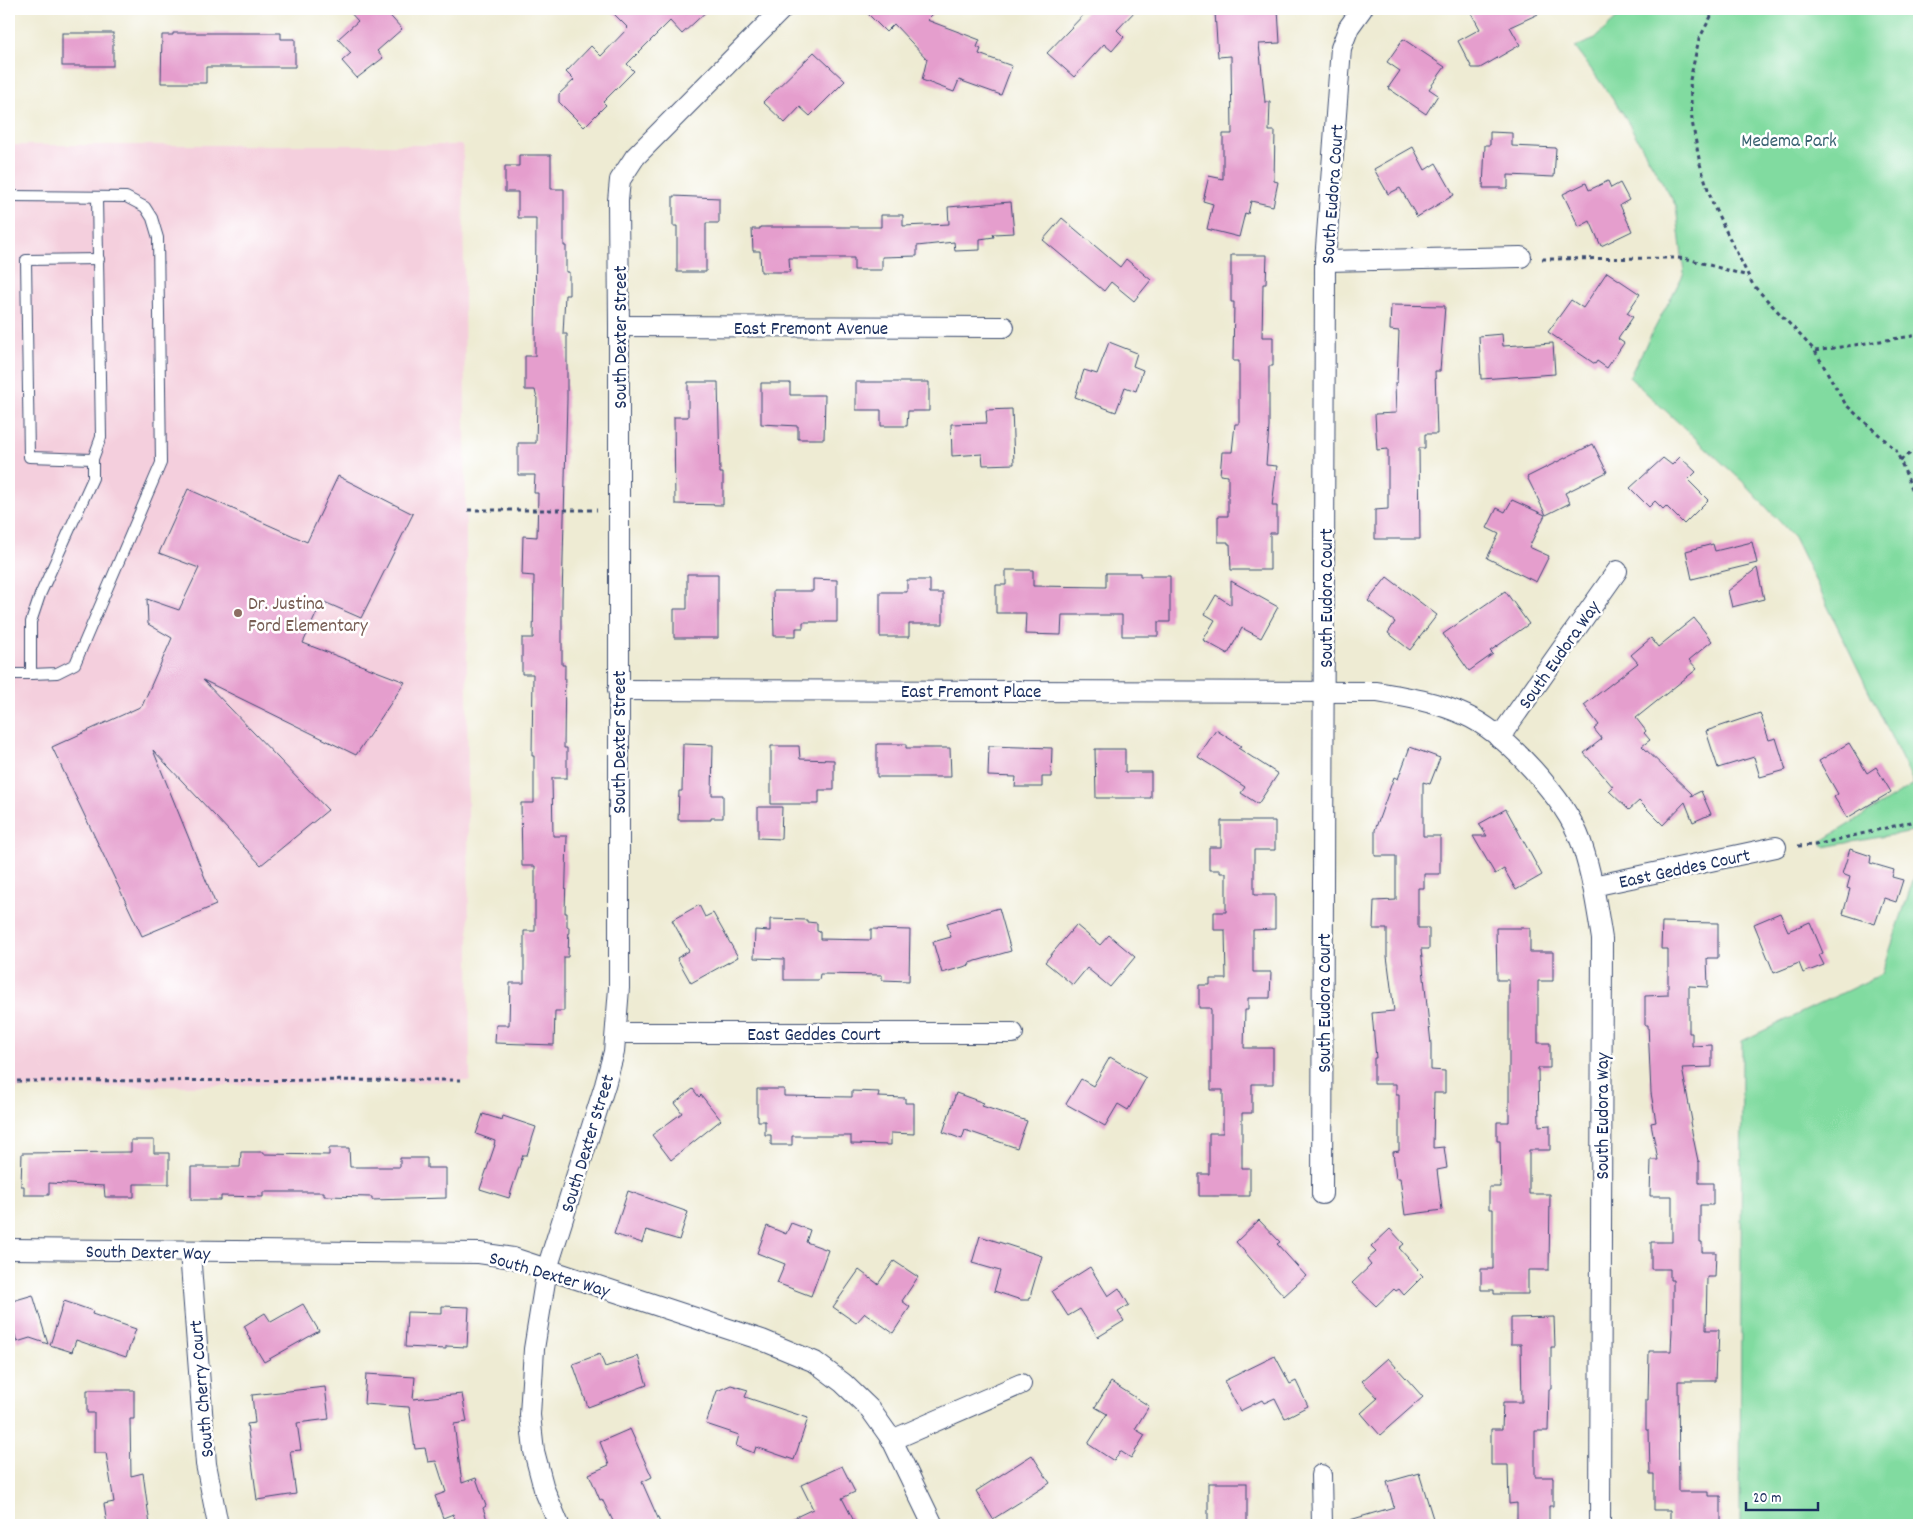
<svg xmlns="http://www.w3.org/2000/svg" width="1928" height="1534" font-family="Dekko,sans-serif">
<style>
.built{fill:#f4cfdd}
.green{fill:#81dba0;stroke:#4e857f}
.building{fill:#e59ecd}
.lines{fill:none;stroke-linecap:round;stroke-linejoin:round}
.service-casing{stroke:#3b4b70;stroke-width:12}
.minor-casing{stroke:#3b4b70;stroke-width:22}
.path{stroke:#3b4b70;stroke-width:3;stroke-dasharray:4 4;stroke-linecap:butt}
.service{stroke:#fff;stroke-width:10}
.minor{stroke:#fff;stroke-width:20}
.education-dot{fill:#8d6e63;stroke:#fff;stroke-width:2}
.labels{text-anchor:middle;stroke-width:5;stroke-linejoin:round;paint-order:stroke}
.park-label{font-size:19px;fill:#3a6372;stroke:#fff}
.street-label{font-size:19px;fill:#1b2f5e;stroke:#fff}
.education-label{font-size:19px;fill:#785e54;stroke:#fff;text-anchor:start}
</style>
<rect width="100%" height="100%" fill="#fff"/>
<filter id="ink" filterUnits="userSpaceOnUse"><feTurbulence type="fractalNoise" baseFrequency=".02" numOctaves="2"/><feDisplacementMap in="SourceGraphic" scale="10" xChannelSelector="R" yChannelSelector="G"/><feConvolveMatrix kernelMatrix="1 2 1 2 8 2 1 2 1" color-interpolation-filters="sRGB"/></filter>
<filter id="wash" filterUnits="userSpaceOnUse"><feTurbulence type="fractalNoise" baseFrequency=".0096" numOctaves="4" result="noise"/><feDisplacementMap in="SourceGraphic" scale="20" xChannelSelector="R" yChannelSelector="G"/><feGaussianBlur stdDeviation="1.12" result="paint"/><feColorMatrix in="noise" values="0 0 0 0 0 0 0 0 0 0 0 0 0 0 0 0 0 1.4 0 .05"/><feComposite in="paint" operator="in"/></filter>
<g filter="url(#wash)">
<rect width="100%" height="100%" fill="#eeebd3"/>
<!-- built -->
<polygon class="built" points="9,145 463,145 470,1081 9,1089"/>
<!-- green -->
<g class="green">
<polygon points="1627,9 1919,9 1919,830 1824,847 1822,841 1914,784 1794,537 1742,481 1629,377 1684,273 1676,206 1622,112 1575,47 1593,40"/>
<polygon points="1919,862 1919,1525 1740,1525 1742,1041 1882,974"/>
</g>
<g id="blocks">
<!-- building -->
<g class="building">
<polygon points="347,9 384,9 402,29 377,51 383,58 357,78 342,61 351,53 338,39 358,21"/>
<polygon points="609,9 709,9 682,34 670,21 627,64 634,71 603,102 606,105 584,127 559,102 559,94 574,80 566,72 591,46 601,56 628,28"/>
<polygon points="863,9 938,9 927,20 980,40 977,47 981,49 979,54 1012,66 1001,95 959,80 954,92 922,80 927,59 894,24 886,32"/>
<polygon points="1089,9 1137,9 1117,30 1124,37 1112,51 1104,44 1074,77 1047,53"/>
<polygon points="1258,9 1278,9 1280,43 1259,44 1265,102 1270,102 1269,131 1275,131 1274,181 1278,182 1273,206 1251,201 1248,214 1245,213 1239,237 1207,229 1213,204 1203,201 1209,176 1223,179 1223,134 1232,134 1231,56 1218,57 1215,12"/>
<polygon points="1469,9 1549,9 1510,27 1520,45 1480,68 1472,68 1458,41 1480,29"/>
<rect x="62" y="33" width="51" height="33"/>
<polygon points="173,33 281,33 281,39 295,39 295,67 206,67 206,83 161,83 162,35 173,35"/>
<polygon points="1403,39 1445,67 1429,89 1438,95 1426,114 1388,88 1400,71 1387,62"/>
<polygon points="814,52 845,81 810,116 800,107 785,123 763,102"/>
<polygon points="1490,132 1512,133 1512,146 1556,148 1554,177 1508,175 1508,188 1483,188 1485,145 1490,145"/>
<polygon points="1413,147 1425,170 1436,163 1454,195 1417,217 1400,188 1388,194 1374,169"/>
<polygon points="519,155 551,155 551,189 564,189 564,246 566,246 566,272 569,272 569,295 565,295 563,334 567,334 567,399 562,599 562,665 565,665 564,748 567,748 567,778 552,778 553,836 567,836 565,913 567,913 567,927 569,927 568,957 564,957 564,1011 555,1011 554,1045 495,1043 496,1025 509,1025 510,983 524,983 524,931 535,931 535,866 522,866 521,803 534,803 534,756 532,756 533,674 522,674 522,638 533,638 534,576 522,575 523,536 537,537 538,493 534,493 535,475 518,475 518,443 536,443 537,399 535,390 525,390 525,356 535,356 536,218 518,218 518,192 505,192 505,166 519,166"/>
<polygon points="1608,181 1611,188 1620,183 1629,200 1620,205 1632,231 1601,246 1590,221 1579,227 1563,194 1586,183 1589,190"/>
<polygon points="673,196 719,198 719,223 706,223 706,272 677,272 677,226 673,226"/>
<polygon points="1011,202 1014,233 993,234 994,237 980,239 980,250 955,251 954,242 917,246 917,256 882,257 882,270 854,270 854,258 789,258 790,272 761,272 760,251 753,251 752,229 760,229 760,227 881,227 881,215 903,215 903,226 949,224 948,207"/>
<polygon points="1062,218 1120,267 1126,259 1151,280 1134,301 1111,282 1104,291 1043,240"/>
<polygon points="1231,255 1267,255 1266,284 1263,284 1262,337 1273,337 1273,366 1269,366 1269,427 1266,465 1277,466 1272,506 1277,506 1277,533 1270,533 1270,570 1231,570 1230,544 1228,544 1228,542 1218,542 1218,516 1228,516 1228,476 1220,475 1222,452 1232,452 1235,424 1239,424 1239,361 1233,361 1234,302 1231,302"/>
<polygon points="1607,272 1640,294 1627,313 1633,317 1618,339 1624,343 1607,368 1597,361 1595,364 1548,332 1571,300 1583,308"/>
<polygon points="1391,305 1445,306 1440,371 1435,371 1437,434 1425,434 1425,448 1419,448 1420,539 1375,539 1375,510 1388,509 1388,449 1377,450 1375,414 1396,413 1395,383 1397,383 1399,331 1390,330"/>
<polygon points="1502,334 1503,346 1553,343 1555,374 1481,379 1479,336"/>
<polygon points="1109,342 1137,353 1133,366 1143,370 1136,391 1125,387 1116,412 1075,397 1084,370 1097,374"/>
<polygon points="688,382 718,382 720,473 723,473 723,505 675,504 674,417 688,417"/>
<polygon points="856,382 929,382 929,411 908,411 907,426 881,426 881,410 856,410"/>
<polygon points="761,383 790,383 790,395 825,395 824,439 798,439 798,426 761,424"/>
<polygon points="1012,409 1014,464 983,465 982,454 952,456 951,424 987,423 986,410"/>
<polygon points="1593,444 1607,472 1565,493 1570,503 1546,515 1527,477"/>
<polygon points="1680,457 1696,472 1688,480 1708,500 1684,524 1666,506 1663,509 1655,501 1649,507 1630,488 1663,458 1672,465"/>
<polygon points="338,476 413,514 361,618 322,601 303,643 405,682 356,755 203,680 328,810 261,865 153,750 216,905 142,936 52,747 142,706 172,638 148,624 147,599 179,610 199,568 159,553 188,489 307,542"/>
<polygon points="1512,500 1545,515 1529,547 1549,556 1536,582 1487,558 1499,534 1487,528 1497,508 1505,512"/>
<polygon points="1752,542 1757,563 1692,579 1686,551 1713,544 1715,551"/>
<polygon points="1757,568 1764,599 1732,607 1728,591"/>
<polygon points="1006,570 1033,570 1033,586 1106,587 1106,573 1140,573 1140,576 1170,576 1170,622 1158,622 1158,636 1122,636 1122,615 1062,615 1061,635 1025,634 1026,613 996,613 996,585 1006,585"/>
<polygon points="687,574 718,574 718,638 674,638 674,609 687,609"/>
<polygon points="1387,577 1437,615 1410,650 1388,633 1395,622 1368,601"/>
<polygon points="813,579 837,580 837,622 803,622 803,628 796,628 796,636 774,636 773,591 813,591"/>
<polygon points="907,580 930,580 930,593 943,593 943,624 909,624 909,637 880,637 880,592 907,592"/>
<polygon points="1231,581 1278,607 1261,638 1242,628 1228,654 1203,640 1215,620 1205,614 1216,595 1231,605"/>
<polygon points="1505,591 1529,624 1490,651 1493,654 1469,671 1443,634"/>
<polygon points="1694,618 1712,641 1689,660 1697,669 1636,718 1646,731 1644,733 1650,740 1642,746 1692,794 1691,796 1701,791 1711,814 1693,822 1685,802 1663,825 1639,801 1629,810 1609,791 1613,787 1584,753 1602,739 1594,729 1599,725 1584,705 1638,663 1631,655 1651,638 1658,647"/>
<polygon points="1760,713 1769,740 1776,738 1786,770 1760,777 1754,757 1718,768 1706,731"/>
<polygon points="1216,730 1241,746 1238,748 1278,774 1258,804 1241,793 1245,787 1198,757"/>
<polygon points="1849,743 1867,773 1876,767 1891,792 1847,818 1834,797 1838,794 1819,761"/>
<polygon points="683,744 713,745 712,795 723,795 723,818 711,818 711,820 678,820 679,791 682,791"/>
<polygon points="877,744 906,744 906,748 950,748 951,777 877,777"/>
<polygon points="771,746 799,746 800,759 834,760 834,790 819,790 819,804 771,804"/>
<polygon points="989,746 1052,748 1051,777 1042,777 1042,787 1015,787 1016,777 988,776"/>
<polygon points="1410,747 1440,758 1430,784 1423,782 1423,836 1440,836 1440,874 1424,874 1424,888 1418,888 1418,928 1429,928 1429,949 1421,949 1431,1044 1431,1070 1445,1071 1445,1093 1434,1093 1433,1148 1444,1147 1447,1168 1437,1170 1442,1210 1405,1215 1400,1178 1396,1178 1393,1152 1399,1151 1399,1095 1396,1095 1396,1084 1374,1084 1374,1058 1376,1058 1372,1013 1394,1011 1387,956 1387,929 1373,929 1374,901 1396,900 1396,856 1375,856 1375,830 1394,777 1398,779"/>
<polygon points="1095,749 1125,749 1125,772 1151,772 1151,798 1096,798"/>
<polygon points="758,807 782,807 781,839 758,838"/>
<polygon points="1506,809 1542,875 1516,890 1504,869 1495,874 1473,836 1487,836 1479,824"/>
<polygon points="1221,821 1275,821 1275,850 1254,850 1254,895 1275,895 1275,929 1253,930 1253,972 1271,972 1270,998 1248,998 1248,1010 1245,1010 1244,1048 1273,1048 1273,1084 1252,1084 1252,1113 1242,1113 1242,1168 1250,1168 1250,1196 1199,1196 1199,1174 1209,1174 1209,1133 1223,1133 1223,1090 1211,1090 1211,1010 1210,1008 1199,1008 1199,985 1210,985 1210,979 1226,979 1225,930 1214,930 1214,912 1226,912 1226,873 1220,873 1220,870 1209,870 1209,847 1221,847"/>
<polygon points="1850,849 1871,856 1870,863 1894,870 1892,877 1903,880 1896,902 1884,898 1875,924 1843,914 1850,889 1847,888 1850,877 1842,874"/>
<polygon points="699,905 705,917 713,913 738,957 691,983 677,958 689,951 672,920"/>
<polygon points="999,908 1011,951 969,963 970,965 942,973 933,942 951,937 947,923"/>
<polygon points="1780,913 1788,931 1810,922 1823,953 1819,955 1824,965 1803,973 1799,963 1774,973 1754,924"/>
<polygon points="770,919 807,920 807,922 817,923 817,931 820,932 820,939 871,940 871,929 910,930 909,981 882,980 882,975 820,974 819,980 784,980 784,959 754,958 755,930 770,931"/>
<polygon points="1662,922 1718,923 1718,958 1707,958 1708,987 1689,986 1689,1033 1692,1033 1692,1046 1712,1045 1712,1067 1682,1068 1692,1121 1690,1122 1698,1161 1699,1161 1699,1183 1713,1183 1713,1205 1700,1205 1700,1242 1702,1242 1702,1252 1716,1252 1715,1277 1707,1277 1706,1330 1719,1330 1718,1353 1716,1353 1715,1381 1678,1381 1679,1492 1708,1492 1708,1496 1721,1496 1721,1525 1675,1525 1675,1521 1670,1521 1670,1510 1654,1510 1654,1474 1650,1474 1649,1430 1646,1430 1646,1400 1648,1400 1649,1351 1671,1351 1673,1308 1673,1280 1670,1280 1670,1269 1651,1269 1651,1242 1672,1242 1672,1196 1650,1196 1651,1160 1658,1160 1651,1123 1656,1122 1651,1093 1648,1025 1645,1025 1645,996 1668,995 1668,949 1661,949"/>
<polygon points="1076,925 1100,945 1109,935 1135,957 1110,987 1087,968 1073,985 1045,962"/>
<polygon points="1496,928 1530,928 1530,952 1553,952 1553,981 1538,981 1538,1043 1550,1043 1550,1068 1538,1068 1539,1126 1550,1125 1550,1150 1529,1150 1529,1194 1550,1194 1549,1270 1528,1270 1528,1294 1494,1294 1494,1290 1481,1290 1481,1269 1493,1269 1493,1209 1489,1209 1489,1187 1501,1187 1500,1141 1497,1141 1497,1122 1509,1122 1509,980 1497,980"/>
<polygon points="1110,1057 1146,1078 1128,1110 1118,1104 1105,1126 1066,1104 1081,1079 1093,1086"/>
<polygon points="693,1089 699,1097 701,1095 721,1120 671,1160 652,1135 682,1113 675,1103"/>
<polygon points="757,1089 784,1089 784,1096 852,1097 852,1091 879,1092 878,1097 905,1098 905,1103 914,1103 914,1134 891,1133 891,1145 851,1144 851,1136 792,1136 792,1145 771,1145 771,1135 765,1135 765,1121 758,1121 758,1116 757,1116"/>
<polygon points="956,1093 984,1103 982,1106 1027,1121 1017,1148 965,1130 962,1139 943,1132"/>
<polygon points="483,1114 502,1120 503,1116 536,1127 527,1155 523,1155 509,1198 480,1189 495,1145 494,1145 495,1141 476,1134"/>
<polygon points="131,1140 154,1140 154,1153 169,1153 169,1184 134,1184 134,1197 105,1197 104,1186 49,1183 49,1195 24,1195 24,1186 21,1186 22,1153 131,1152"/>
<polygon points="329,1148 349,1148 350,1167 400,1167 400,1158 427,1158 427,1168 446,1168 446,1198 372,1200 372,1197 324,1196 324,1192 263,1192 263,1197 221,1196 221,1200 191,1200 191,1167 240,1167 241,1152 264,1152 264,1154 329,1155"/>
<polygon points="628,1191 688,1212 679,1240 646,1230 642,1243 614,1234"/>
<polygon points="1259,1220 1280,1242 1277,1244 1306,1276 1284,1296 1236,1242"/>
<polygon points="791,1223 810,1230 806,1242 828,1250 811,1296 777,1283 785,1264 757,1253 767,1226 786,1234"/>
<polygon points="1390,1229 1404,1244 1399,1248 1418,1269 1417,1270 1423,1276 1404,1295 1399,1289 1396,1291 1394,1289 1376,1306 1352,1283 1371,1265 1367,1260 1376,1252 1371,1247"/>
<polygon points="980,1236 1042,1256 1029,1300 1021,1300 994,1291 1000,1271 972,1263"/>
<polygon points="894,1261 918,1277 902,1301 910,1307 893,1333 865,1313 856,1323 833,1307 859,1270 878,1284"/>
<polygon points="1090,1267 1108,1296 1119,1288 1129,1305 1118,1312 1124,1321 1098,1337 1080,1309 1068,1316 1052,1291"/>
<polygon points="33,1295 48,1344 30,1338 17,1342 14,1332 9,1334 9,1302"/>
<polygon points="64,1301 93,1311 92,1314 136,1329 126,1357 76,1340 72,1352 50,1345"/>
<polygon points="303,1304 319,1331 264,1362 247,1334 248,1333 244,1326 265,1313 271,1322"/>
<polygon points="442,1306 469,1307 467,1347 446,1346 446,1349 405,1347 407,1312 442,1313"/>
<polygon points="1554,1317 1555,1347 1551,1347 1551,1389 1549,1389 1548,1431 1535,1431 1535,1477 1553,1477 1553,1506 1549,1506 1549,1525 1517,1525 1517,1503 1509,1504 1508,1465 1491,1465 1491,1429 1502,1429 1503,1402 1522,1402 1521,1344 1511,1344 1511,1318"/>
<polygon points="600,1354 605,1367 638,1356 647,1385 588,1407 573,1364"/>
<polygon points="1275,1356 1290,1384 1296,1381 1308,1406 1285,1418 1275,1398 1264,1403 1262,1400 1240,1411 1224,1381"/>
<polygon points="1388,1358 1423,1397 1380,1435 1361,1413 1378,1398 1362,1381"/>
<polygon points="366,1374 415,1377 413,1399 462,1394 467,1422 454,1424 462,1483 476,1478 486,1506 483,1508 489,1525 457,1525 453,1514 443,1518 435,1496 446,1492 436,1461 428,1462 425,1448 415,1449 409,1407 364,1404"/>
<polygon points="1111,1382 1149,1406 1135,1429 1145,1435 1131,1458 1120,1451 1114,1461 1088,1444 1107,1414 1095,1407"/>
<polygon points="731,1385 748,1390 745,1397 808,1418 794,1460 756,1447 754,1453 736,1446 739,1435 706,1424 717,1391"/>
<polygon points="325,1387 329,1419 297,1423 301,1450 290,1451 296,1494 257,1500 247,1424 255,1423 252,1395"/>
<polygon points="87,1390 134,1390 134,1419 130,1419 131,1476 143,1473 150,1525 107,1525 104,1504 114,1502 106,1453 94,1453 94,1413 87,1413"/>
<polygon points="630,1429 652,1477 642,1482 661,1525 615,1525 602,1499 600,1500 589,1474 609,1465 600,1442"/>
<polygon points="1032,1455 1050,1483 993,1519 976,1491"/>
<polygon points="842,1466 855,1492 842,1498 856,1525 779,1525 813,1509 801,1485"/>
<polygon points="1419,1473 1435,1525 1350,1525 1350,1520 1394,1507 1387,1482"/>
<rect x="1208" y="1483" width="39" height="42"/>
</g>
</g>
</g>
<g filter="url(#ink)">
<use href="#blocks" fill-opacity="0" stroke="#3b4b70" stroke-width="1"/>
<g class="lines">
<defs>
<g id="service">
<polyline points="9,196 126,197 145,207 152,218 158,238 161,463 75,664 57,673 31,674"/>
<polyline points="93,459 29,457 26,260 99,259"/>
<polyline points="9,674 31,674 31,622 40,595 93,478 93,459 101,437 97,197"/>
</g>
<g id="minor">
<polyline points="1325,261 1521,257"/>
<polyline points="619,326 1004,327"/>
<path d="M618,690l759,2c30,5 60,10 88,23 41,18 101,85 116,127 11,32 16,65 21,97l-2,586"/>
<polyline points="1499,738 1617,571"/>
<polyline points="1593,886 1776,847"/>
<polyline points="616,1033 1013,1033"/>
<polyline points="1322,1194 1325,261 1341,48 1349,27 1362,9"/>
<polyline points="9,1249 479,1253 513,1258 762,1340 815,1362 843,1383 870,1409 892,1440 933,1525"/>
<polyline points="190,1252 206,1464 218,1525"/>
<polyline points="892,1440 1021,1384"/>
<polyline points="1321,1475 1322,1525"/>
<polyline points="559,1525 544,1489 534,1451 530,1415 534,1349 547,1269 605,1085 614,1052 619,988 619,326 618,201 620,180 635,157 782,9"/>
</g>
</defs>
<!-- service casing -->
<use href="#service" class="service-casing"/>
<!-- minor casing -->
<use href="#minor" class="minor-casing"/>
<!-- path -->
<g class="path">
<polyline points="1715,9 1699,39 1690,80 1692,121 1700,164 1713,205 1753,285 1815,351 1846,405 1896,450 1919,506"/>
<polyline points="1542,259 1678,258 1688,259 1748,276"/>
<polyline points="1815,351 1919,335"/>
<polyline points="1900,460 1919,448"/>
<polyline points="468,510 597,510"/>
<polyline points="1798,846 1815,845 1919,820"/>
<polyline points="9,1081 461,1080"/>
</g>
<!-- service -->
<use href="#service" class="service"/>
<!-- minor -->
<use href="#minor" class="minor"/>
</g>
</g>
<!-- markers -->
<circle class="education-dot" cx="238" cy="613" r="5"/>
<g class="labels">
<!-- park labels -->
<g class="park-label">
<text x="1789" y="146">Medema Park</text>
</g>
<!-- street labels -->
<g class="street-label">
<text transform="translate(1331 194) rotate(-86)" y="7">South Eudora Court</text>
<text x="811" y="334">East Fremont Avenue</text>
<text transform="translate(619 337) rotate(-90)" y="7">South Dexter Street</text>
<text transform="translate(1325 598) rotate(-90)" y="7">South Eudora Court</text>
<text transform="translate(1558 654) rotate(-55)" y="7">South Eudora Way</text>
<text x="971" y="697">East Fremont Place</text>
<text transform="translate(618 742) rotate(-90)" y="7">South Dexter Street</text>
<text transform="translate(1684 867) rotate(-12)" y="7">East Geddes Court</text>
<text transform="translate(1323 1003) rotate(-90)" y="7">South Eudora Court</text>
<text x="814" y="1040">East Geddes Court</text>
<text transform="translate(1601 1116) rotate(-90)" y="7">South Eudora Way</text>
<text transform="translate(586 1143) rotate(-73)" y="7">South Dexter Street</text>
<text transform="translate(148 1251) rotate(1)" y="7">South Dexter Way</text>
<text transform="translate(550 1273) rotate(16)" y="7">South Dexter Way</text>
<text transform="translate(200 1389) rotate(-95)" y="7">South Cherry Court</text>
</g>
<!-- education labels -->
<g class="education-label">
<text x="248" y="609">Dr. Justina<tspan x="248" dy="22">Ford Elementary</tspan></text>
</g>
</g>
<!-- margin -->
<rect width="1928" height="1534" fill="none" stroke="#fff" stroke-width="30"/>
<!-- scale -->
<path d="M1746 1502v8h72v-8" fill="none" stroke="#1b2f5e" stroke-width="2.5"/>
<text x="1753" y="1502" font-size="15" fill="#1b2f5e" stroke="#ffffff" stroke-width="4" paint-order="stroke">20 m</text>
</svg>
